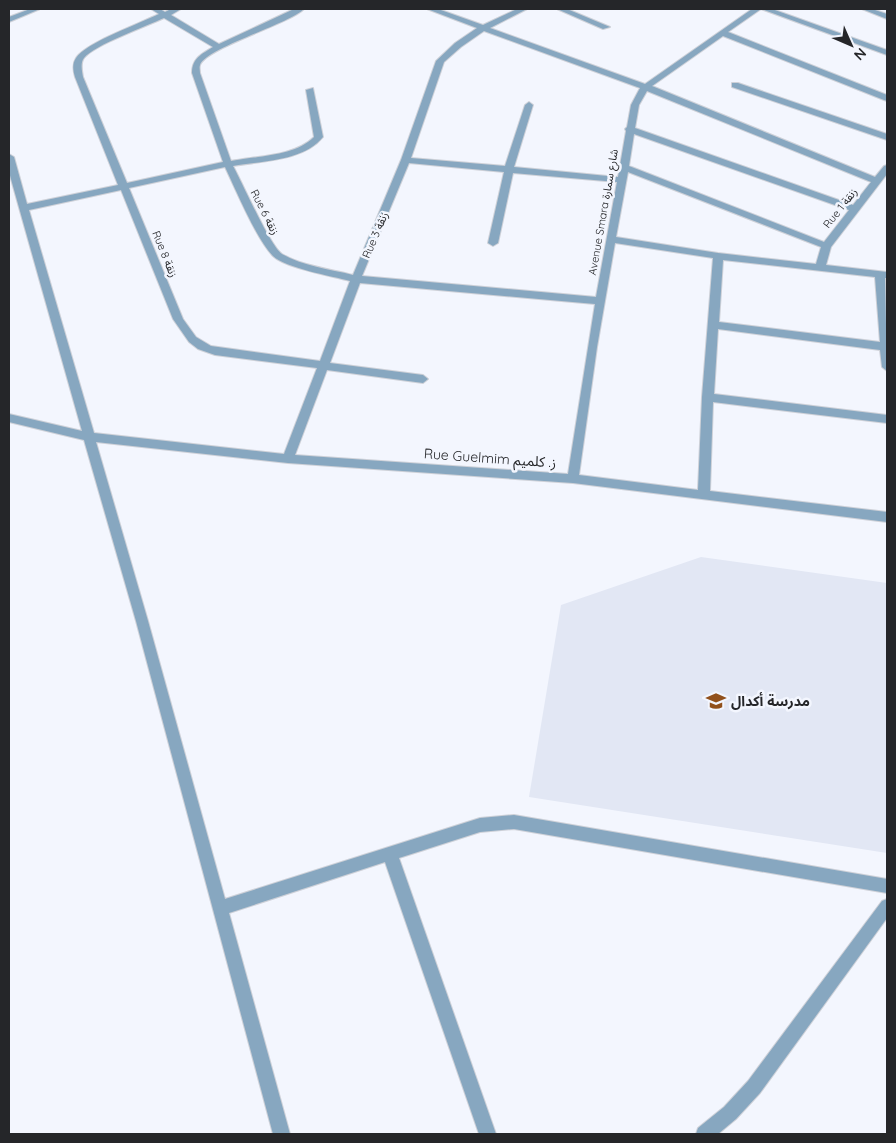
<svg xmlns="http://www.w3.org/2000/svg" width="896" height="1143" font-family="Quicksand,'Noto Sans Arabic',sans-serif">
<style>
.built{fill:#e2e7f4}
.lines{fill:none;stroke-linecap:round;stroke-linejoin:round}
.minor-casing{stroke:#ced1d8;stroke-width:2}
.minor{fill:#87a7c0;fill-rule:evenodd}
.labels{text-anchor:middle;stroke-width:5;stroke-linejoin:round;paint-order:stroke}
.far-street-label{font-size:11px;fill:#252629;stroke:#f3f6fe}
.street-label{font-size:14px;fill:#252629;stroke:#f3f6fe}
.poi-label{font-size:14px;font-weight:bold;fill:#252629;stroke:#f3f6fe;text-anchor:start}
</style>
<rect width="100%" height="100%" fill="#f3f6fe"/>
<!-- built -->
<polygon class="built" points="701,557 887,583 887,853 529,797 561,605"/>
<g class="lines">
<defs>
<g id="minor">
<polygon points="30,9 40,9 9,22 9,17"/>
<path d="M151,9h9l5,3 6,-3h10l-10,6 48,29 75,-35h10c-15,15 -98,39 -104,56 -1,3 0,5 0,8l31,88c27,-5 64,-5 83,-24l-8,-47 7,-2 10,49c-19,24 -61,24 -90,29 9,16 37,80 49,88 20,12 48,15 71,21l48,-115 35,-99 19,-18 22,-15 -50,-19h11l45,16 34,-16h10l-37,19 155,56 107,-75h9l-33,23 159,63v6l-3,-1 -161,-64 -71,50 223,91 9,-11 3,-1v9l-56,73 -5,18 61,7v6h-2l2,93 -5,-4 -2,-17 -162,-21 -4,65 173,21v8l-174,-21 -3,89 177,21v10l-314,-39 -285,-20 -192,-21 52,179 77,278 255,-81 34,-3 373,64v14l-373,-64 -34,3 -81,26 97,276h-17l-94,-272 -156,51 61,221h-17l-137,-513 -52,-181 -75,-18v-8l73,17 -73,-259v-18l5,3 13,47 91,-19 -43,-108c-2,-7 -3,-13 1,-19 9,-15 65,-35 83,-44zM164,18l49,29c-11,7 -21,11 -21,26l31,89 -96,21 -44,-106c-1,-6 -3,-14 1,-19 10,-13 63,-32 80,-40zM484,31l156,57 -9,17 -4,22 -2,2 1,2 -8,46 -104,-10 19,-62 -4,-3 -4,3 -20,61 -94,-8 33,-96 17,-15zM647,91l224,91 -18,23 -218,-77 4,-23zM634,134l215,76 -25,32 -195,-76zM409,163l95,9 -16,71 5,3 5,-3 15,-70 104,9 -21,115 -234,-21zM225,167c11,23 32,73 48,89 12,12 59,20 77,25l-30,80 -109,-15 -15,-9 -13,-18 -54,-131zM628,172l193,75 -5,17 -98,-11 -102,-16zM121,190l52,129 16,23 9,7 17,6 102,13 -33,86 -190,-21 -65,-223zM615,243l98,15 -11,139 -4,93 -119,-15 18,-128zM723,260l152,17 5,65 -161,-20zM360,283l235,21 -27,170 -273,-19 32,-85 96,13 5,-4 -5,-4 -93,-12z"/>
<polygon points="557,9 567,9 610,27 603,29"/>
<polygon points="761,9 772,9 887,50 887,55"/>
<polygon points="862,9 872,9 887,14 887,19"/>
<polygon points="732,83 738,83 887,134 887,140 732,87"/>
<polygon points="887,899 887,918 760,1093 736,1119 718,1134 696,1134 698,1128 724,1107 748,1081 882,901"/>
</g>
</defs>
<!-- minor casing -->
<use href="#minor" class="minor-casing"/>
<!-- minor -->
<use href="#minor" class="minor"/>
</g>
<!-- icons -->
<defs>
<symbol id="school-bare" viewBox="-9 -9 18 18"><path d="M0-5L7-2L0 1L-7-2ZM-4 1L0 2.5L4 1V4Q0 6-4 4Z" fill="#91501b" stroke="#f3f6fe" stroke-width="2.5" paint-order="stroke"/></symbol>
</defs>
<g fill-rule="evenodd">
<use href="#school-bare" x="702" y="687" width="28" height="28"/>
</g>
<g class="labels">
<!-- far-street labels -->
<g class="far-street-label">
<text transform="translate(840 208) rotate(-52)" y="4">Rue 1 زنقة</text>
<text transform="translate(265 212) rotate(63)" y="4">Rue 6 زنقة</text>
<text transform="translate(603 212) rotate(-80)" y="4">Avenue Smara شارع سمارة</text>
<text transform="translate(375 235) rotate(-67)" y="4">Rue 3 زنقة</text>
<text transform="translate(165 254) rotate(68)" y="4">Rue 8 زنقة</text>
</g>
<!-- street labels -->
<g class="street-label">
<text transform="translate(490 458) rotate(4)" y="5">Rue Guelmim ز. كلميم</text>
</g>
<!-- poi labels -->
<g class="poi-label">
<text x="731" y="706">مدرسة أكدال</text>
</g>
</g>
<!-- border -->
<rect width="896" height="1143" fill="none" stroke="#252629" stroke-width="20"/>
<!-- north arrow -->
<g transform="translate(851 45) rotate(135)" stroke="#f3f6fe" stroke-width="4" paint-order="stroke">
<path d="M0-4L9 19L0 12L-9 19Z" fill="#252629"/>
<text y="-8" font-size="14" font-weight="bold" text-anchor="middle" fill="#252629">N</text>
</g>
</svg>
